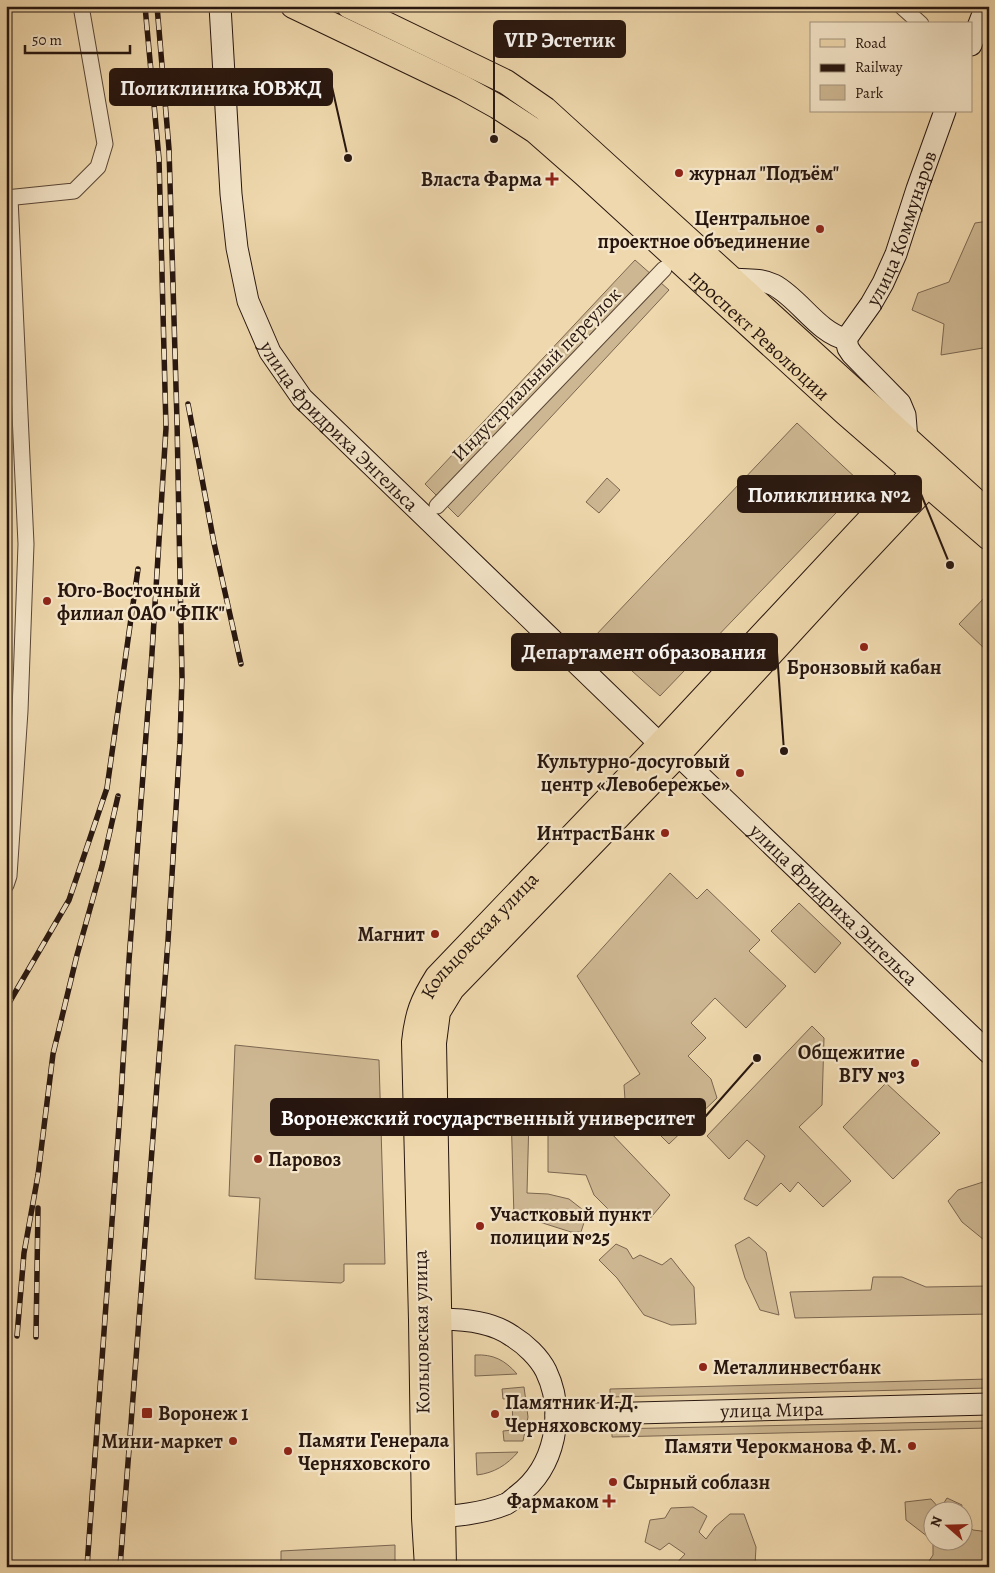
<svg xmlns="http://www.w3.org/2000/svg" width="995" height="1573" font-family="Alegreya,serif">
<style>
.green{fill:#cdb792;stroke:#7a6650}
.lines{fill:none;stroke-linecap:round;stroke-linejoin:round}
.street-casing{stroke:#594636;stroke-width:17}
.secondary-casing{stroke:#27160f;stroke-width:23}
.primary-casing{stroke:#27160f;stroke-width:26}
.street{stroke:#f5e6ca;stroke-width:15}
.secondary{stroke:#f5e6ca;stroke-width:21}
.primary{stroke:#efd8ad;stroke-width:24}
.rail-casing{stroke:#27160f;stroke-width:5.5}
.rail{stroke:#f5e6ca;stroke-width:4;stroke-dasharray:11;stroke-linecap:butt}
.poi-dot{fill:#8f2418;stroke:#f5e6ca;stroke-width:2}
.labels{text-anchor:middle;stroke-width:4.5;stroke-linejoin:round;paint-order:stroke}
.poi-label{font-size:20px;font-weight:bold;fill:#27160f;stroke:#f5e6ca;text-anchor:start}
.street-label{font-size:20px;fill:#27160f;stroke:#f5e6ca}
.leader{fill:none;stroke:#27160f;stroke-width:2}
.callout-dot{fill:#27160f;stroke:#f5e6ca;stroke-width:2}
.callout{fill:#27160f;stroke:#27160f;stroke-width:2}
.callout-label{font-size:21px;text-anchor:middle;font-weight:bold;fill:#fff}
</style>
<rect width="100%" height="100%" fill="#efd8ad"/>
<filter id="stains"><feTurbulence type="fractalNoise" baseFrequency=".004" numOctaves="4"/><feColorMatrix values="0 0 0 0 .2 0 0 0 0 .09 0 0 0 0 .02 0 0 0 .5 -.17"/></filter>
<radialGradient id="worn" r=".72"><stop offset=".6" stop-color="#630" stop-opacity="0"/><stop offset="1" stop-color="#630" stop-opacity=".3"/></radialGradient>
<!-- green -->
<g class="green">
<polygon points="989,221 989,347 941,355 944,324 912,310 918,293 949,282 975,223"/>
<polygon points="635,260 669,290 458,517 425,484"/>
<polygon points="797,423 858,480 859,489 660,696 594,637"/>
<polygon points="607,478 620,490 599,513 586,502"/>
<polygon points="989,593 989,653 959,624"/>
<polygon points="670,873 697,899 707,889 760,940 749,951 786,986 746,1028 715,998 691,1023 706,1038 688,1056 711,1079 717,1098 669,1144 625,1100 624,1085 640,1074 577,976"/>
<polygon points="799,903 841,943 815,973 771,931"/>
<polygon points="812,1026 824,1038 822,1105 799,1127 851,1181 823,1207 798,1182 790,1192 781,1183 757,1206 744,1199 765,1156 747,1140 729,1159 707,1136"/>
<polygon points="235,1045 379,1060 385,1264 344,1264 344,1281 341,1283 255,1279 260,1198 229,1196"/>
<polygon points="886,1083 940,1133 893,1179 843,1127"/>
<polygon points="564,1102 589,1110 670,1195 647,1222 609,1210 594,1195 586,1175 548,1172 548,1115"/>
<polygon points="511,1110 525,1110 529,1117 527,1193 548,1194 569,1199 587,1213 581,1232 571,1232 530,1219 514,1218"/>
<polygon points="983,1182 989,1184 989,1244 962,1222 948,1201 958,1190"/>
<polygon points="749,1237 766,1252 779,1315 760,1310 745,1278 735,1245"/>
<polygon points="616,1244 627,1249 633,1259 640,1255 662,1265 671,1258 694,1287 696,1324 671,1325 644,1315 617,1278 599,1260"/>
<polygon points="873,1277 902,1277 926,1287 989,1286 989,1314 795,1318 790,1292 871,1290"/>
<path d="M475,1355c18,-1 30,5 42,19l-42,2z"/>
<polygon points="989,1379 989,1388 610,1397 610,1389"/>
<polygon points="524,1387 528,1417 523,1441 504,1441 503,1431 513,1430 512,1398 503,1399 502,1389"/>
<polygon points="989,1421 989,1428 612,1437 612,1429"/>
<path d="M518,1452c-11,13 -24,21 -41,23l-1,-22z"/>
<polygon points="947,1498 962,1505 961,1510 932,1510 932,1540 906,1520 905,1502 931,1499 940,1509"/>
<polygon points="693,1507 707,1516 699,1532 706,1539 715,1527 730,1514 744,1514 756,1547 755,1565 753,1567 673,1567 685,1554 669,1543 660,1550 645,1542 650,1520 665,1518 671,1508"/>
<polygon points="963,1521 973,1530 989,1532 989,1567 925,1567 933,1555 933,1541 962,1540"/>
<polygon points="395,1545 395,1567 281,1567 281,1551"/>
</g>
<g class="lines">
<defs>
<g id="street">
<polyline points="901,6 921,24"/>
<polyline points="6,198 74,191 98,167 105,144 81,6"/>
<polyline points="437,506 664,269"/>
<polyline points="6,885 9,876 20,711 26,544 10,198"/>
</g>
<g id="secondary">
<path id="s1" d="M220,6l11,188 6,54 11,53 22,51 32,46 358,346"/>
<polyline points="971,45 986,6"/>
<path d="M731,279c14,1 29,-1 43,6 25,13 44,48 72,54"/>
<path id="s2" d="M846,339l25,-35 12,-21 13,-29 21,-65 28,-78"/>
<polyline points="846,339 848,348 852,354 900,403 905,415 907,440"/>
<path id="s3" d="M678,755l311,298"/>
<path d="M423,1320c29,-2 65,-1 89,16 13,8 27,21 34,35 20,42 9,96 -28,124 -4,3 -8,7 -12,9 -24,10 -53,12 -79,14"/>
<path id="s4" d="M556,1415l433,-11"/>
</g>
<g id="primary">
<path id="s5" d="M293,6l169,81 36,20 37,24 49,43 260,238 145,126"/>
<polyline points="349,6 506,82 545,109 989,513"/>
<path id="s6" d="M427,1567l-3,-49 -3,-198 -7,-278c3,-28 8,-41 23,-65l223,-233 267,-286"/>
<polyline points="444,1567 434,1043 438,1012 452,989 678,755 836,583 941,471"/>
</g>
</defs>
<!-- street casing -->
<use href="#street" class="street-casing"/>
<!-- secondary casing -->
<use href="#secondary" class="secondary-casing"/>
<!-- primary casing -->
<use href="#primary" class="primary-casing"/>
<!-- street -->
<use href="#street" class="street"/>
<!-- secondary -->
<use href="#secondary" class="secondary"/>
<!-- primary -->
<use href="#primary" class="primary"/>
<defs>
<g id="rail">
<polyline points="188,404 214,543 241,664"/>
<polyline points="6,1008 69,900 107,788 138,569"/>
<polyline points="17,1336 24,1253 38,1175 53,1054 77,955 102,866 118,796"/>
<polyline points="36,1337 38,1208"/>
<polyline points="87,1567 121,1097 129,960 151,669 166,428 159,159 145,6"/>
<polyline points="120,1567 168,941 180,742 182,677 177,421 169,149 157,6"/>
</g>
</defs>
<!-- rail casing -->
<use href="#rail" class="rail-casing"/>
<!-- rail -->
<use href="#rail" class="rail"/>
</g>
<!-- markers -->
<g class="poi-dot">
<circle cx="679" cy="173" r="5"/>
<path d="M549.5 171.5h5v5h5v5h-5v5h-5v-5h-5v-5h5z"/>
<circle cx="820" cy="229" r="5"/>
<circle cx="47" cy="601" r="5"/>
<circle cx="864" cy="647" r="5"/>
<circle cx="740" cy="773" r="5"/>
<circle cx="665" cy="833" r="5"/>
<circle cx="435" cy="934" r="5"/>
<circle cx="915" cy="1063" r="5"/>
<circle cx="258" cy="1159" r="5"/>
<circle cx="480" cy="1226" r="5"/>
<circle cx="703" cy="1367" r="5"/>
<rect x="141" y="1407" width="12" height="12" rx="2.5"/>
<circle cx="495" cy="1414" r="5"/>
<circle cx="233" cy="1441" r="5"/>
<circle cx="912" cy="1446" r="5"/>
<circle cx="288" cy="1451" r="5"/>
<circle cx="613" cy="1482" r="5"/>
<path d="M606.5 1493.5h5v5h5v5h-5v5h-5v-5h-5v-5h5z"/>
</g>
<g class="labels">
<!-- poi labels -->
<g class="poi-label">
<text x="689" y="180">журнал "Подъём"</text>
<text x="542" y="186" text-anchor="end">Власта Фарма</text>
<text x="810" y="225" text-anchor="end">Центральное<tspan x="810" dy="23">проектное объединение</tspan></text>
<text x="57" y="597">Юго-Восточный<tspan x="57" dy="23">филиал ОАО "ФПК"</tspan></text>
<text x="864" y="674" text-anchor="middle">Бронзовый кабан</text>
<text x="730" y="768" text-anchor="end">Культурно-досуговый<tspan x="730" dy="23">центр «Левобережье»</tspan></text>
<text x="655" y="840" text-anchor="end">ИнтрастБанк</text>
<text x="425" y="941" text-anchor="end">Магнит</text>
<text x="905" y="1059" text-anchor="end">Общежитие<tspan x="905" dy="23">ВГУ №3</tspan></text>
<text x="268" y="1166">Паровоз</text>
<text x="490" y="1221">Участковый пункт<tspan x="490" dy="23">полиции №25</tspan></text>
<text x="713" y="1374">Металлинвестбанк</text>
<text x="505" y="1409">Памятник И.Д.<tspan x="505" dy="23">Черняховскому</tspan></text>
<text x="158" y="1420">Воронеж 1</text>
<text x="298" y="1447">Памяти Генерала<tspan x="298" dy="23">Черняховского</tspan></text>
<text x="223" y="1448" text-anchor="end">Мини-маркет</text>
<text x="902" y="1453" text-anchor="end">Памяти Черокманова Ф. М.</text>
<text x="623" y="1489">Сырный соблазн</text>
<text x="599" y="1508" text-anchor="end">Фармаком</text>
</g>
<!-- street labels -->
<g class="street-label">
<text dy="7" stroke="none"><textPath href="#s2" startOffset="125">улица Коммунаров</textPath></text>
<text dy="7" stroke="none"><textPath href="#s5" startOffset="576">проспект Революции</textPath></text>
<text transform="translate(536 374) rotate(-46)" y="7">Индустриальный переулок</text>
<text dy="7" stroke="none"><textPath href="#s1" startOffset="454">улица Фридриха Энгельса</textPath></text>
<text dy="7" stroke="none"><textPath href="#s3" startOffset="216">улица Фридриха Энгельса</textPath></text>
<text dy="7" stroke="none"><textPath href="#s6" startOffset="654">Кольцовская улица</textPath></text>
<text transform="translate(421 1332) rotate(-91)" y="7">Кольцовская улица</text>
<text dy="7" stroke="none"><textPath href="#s4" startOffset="216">улица Мира</textPath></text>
</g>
</g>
<!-- callouts -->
<path class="leader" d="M494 139L494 39M348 158L332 87M950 565L921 494M784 751L777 652M757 1058L705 1117"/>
<g class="callout-dot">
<circle cx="494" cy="139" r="5"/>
<circle cx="348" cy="158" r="5"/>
<circle cx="950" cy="565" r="5"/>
<circle cx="784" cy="751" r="5"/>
<circle cx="757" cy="1058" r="5"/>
</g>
<g class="callout">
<rect x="494" y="21" width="131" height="36" rx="5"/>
<rect x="110" y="69" width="222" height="36" rx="5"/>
<rect x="738" y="476" width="183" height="36" rx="5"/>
<rect x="512" y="634" width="265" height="36" rx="5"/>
<rect x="271" y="1099" width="434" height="36" rx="5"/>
</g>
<g class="callout-label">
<text x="560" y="47">VIP Эстетик</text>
<text x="221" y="95">Поликлиника ЮВЖД</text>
<text x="829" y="502">Поликлиника №2</text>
<text x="644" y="659">Департамент образования</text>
<text x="488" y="1125">Воронежский государственный университет</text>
</g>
<!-- margin -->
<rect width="995" height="1573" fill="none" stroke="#efd8ad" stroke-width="25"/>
<rect x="8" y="8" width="980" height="1558" fill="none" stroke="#27160f" stroke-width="2.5"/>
<rect x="12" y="12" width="970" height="1548" fill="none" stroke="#27160f"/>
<!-- legend -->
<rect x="810" y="22" width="162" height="90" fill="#f5e6ca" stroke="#a3937f"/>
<rect x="820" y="39" width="25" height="8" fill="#efd8ad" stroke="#a3937f"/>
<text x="855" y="48" font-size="15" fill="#27160f">Road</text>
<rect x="820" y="64" width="25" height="8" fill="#27160f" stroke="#a3937f"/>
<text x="855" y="72" font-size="15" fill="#27160f">Railway</text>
<rect x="820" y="85" width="25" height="15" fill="#cdb792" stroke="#a3937f"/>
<text x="855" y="98" font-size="15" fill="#27160f">Park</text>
<!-- north arrow -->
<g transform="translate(948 1526) rotate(290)"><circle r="24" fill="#f5e6ca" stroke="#a3937f"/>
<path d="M0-4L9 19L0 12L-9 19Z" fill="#8f2418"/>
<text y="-8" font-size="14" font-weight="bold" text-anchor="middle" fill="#27160f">N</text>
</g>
<!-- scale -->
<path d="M25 45v8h105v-8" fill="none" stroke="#27160f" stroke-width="2.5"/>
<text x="32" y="45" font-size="15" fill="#27160f" stroke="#f5e6ca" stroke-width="4" paint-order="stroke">50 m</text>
<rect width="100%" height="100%" filter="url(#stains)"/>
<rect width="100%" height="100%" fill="url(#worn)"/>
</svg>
